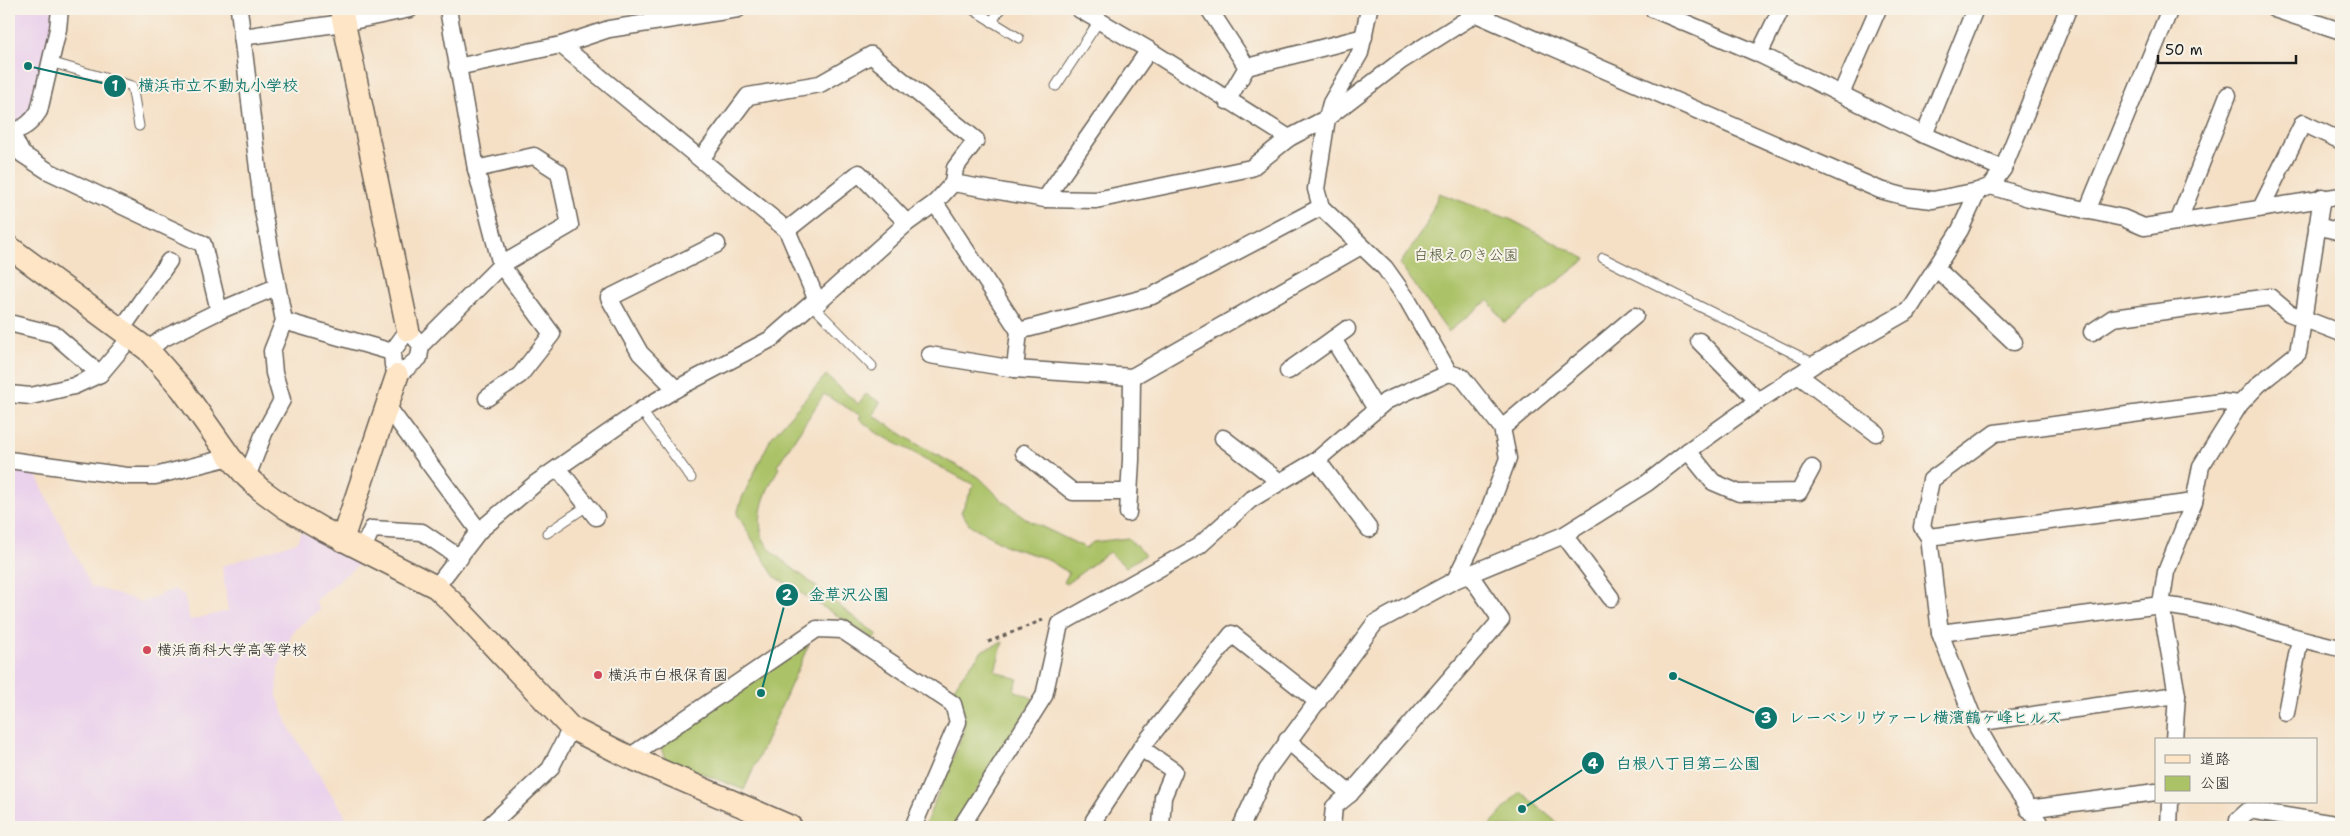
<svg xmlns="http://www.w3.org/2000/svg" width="2350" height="836" font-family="'Shantell Sans','Klee One',sans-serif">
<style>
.built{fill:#ead1ec}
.green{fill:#acc267;stroke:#646f42}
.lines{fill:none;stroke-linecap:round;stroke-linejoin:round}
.lane-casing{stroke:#686158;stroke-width:11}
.street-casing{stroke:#686158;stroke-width:19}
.secondary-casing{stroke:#686158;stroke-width:25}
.path{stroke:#686158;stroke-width:3;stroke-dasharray:4 4;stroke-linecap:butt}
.lane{stroke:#fff;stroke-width:9}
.street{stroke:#fff;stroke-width:16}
.secondary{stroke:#fee5c5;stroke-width:22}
.poi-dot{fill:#d1495b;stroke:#f7f3e8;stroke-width:2}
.labels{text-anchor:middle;stroke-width:4;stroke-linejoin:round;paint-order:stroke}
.park-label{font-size:15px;fill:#4e5636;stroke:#f7f3e8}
.poi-label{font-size:15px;fill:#1c1c1c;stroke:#f7f3e8;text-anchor:start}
.leader{fill:none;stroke:#0f766e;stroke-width:2}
.callout-dot{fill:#0f766e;stroke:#f7f3e8;stroke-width:2}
.mark-label{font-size:15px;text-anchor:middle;font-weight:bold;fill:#fff}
.callout-label{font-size:16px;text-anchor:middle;font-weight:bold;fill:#0f766e;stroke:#f7f3e8;stroke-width:4;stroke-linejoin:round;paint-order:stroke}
</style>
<rect width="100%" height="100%" fill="#f7f3e8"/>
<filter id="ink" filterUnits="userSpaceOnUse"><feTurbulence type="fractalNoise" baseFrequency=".02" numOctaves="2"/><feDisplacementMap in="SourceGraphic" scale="10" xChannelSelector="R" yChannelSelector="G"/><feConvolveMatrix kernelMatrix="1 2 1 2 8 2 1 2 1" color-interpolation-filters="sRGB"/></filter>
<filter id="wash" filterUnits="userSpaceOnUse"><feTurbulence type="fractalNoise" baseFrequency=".0096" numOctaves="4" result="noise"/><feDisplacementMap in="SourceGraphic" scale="20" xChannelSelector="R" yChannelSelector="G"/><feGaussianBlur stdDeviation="1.12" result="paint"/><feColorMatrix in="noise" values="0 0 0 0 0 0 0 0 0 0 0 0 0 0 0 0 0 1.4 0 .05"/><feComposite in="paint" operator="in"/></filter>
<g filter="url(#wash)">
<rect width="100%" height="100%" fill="#f5e0c6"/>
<!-- built -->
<g class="built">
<polygon points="9,9 56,9 40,104 27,121 9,124"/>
<polygon points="9,468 35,473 91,586 142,602 174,589 184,595 190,620 228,611 222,566 297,542 301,532 364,560 314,601 320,609 293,631 278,668 277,696 291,731 343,812 350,827 9,827"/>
</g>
<!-- green -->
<g class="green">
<polygon points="1439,193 1512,220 1586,259 1505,323 1488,300 1448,332 1400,264 1426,225"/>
<path d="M826,375l32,29 8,-10 14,8 -7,13 42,28 65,35 23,23 25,19 58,28 7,-6 35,-4 17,17 -19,12 -17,-15 -43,32 -2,-2 5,-9 -24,-15 -36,-11 -39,-22 -9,-13 13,-27 -97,-52 -18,-14 2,-3 -37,-22 -47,72 2,2c-11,19 -23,42 -17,67 4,17 33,34 46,45 23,19 45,38 70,55l-4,4 -100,-63 -37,-62 5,-16 29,-60z"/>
<polygon points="1003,642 995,671 1018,679 1014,690 1034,699 954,827 924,827 964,732 963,710 952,691 961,677 983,650"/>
<polygon points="809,644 744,790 665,759 659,743"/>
<polygon points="1520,791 1562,827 1488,827"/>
</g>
</g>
<g filter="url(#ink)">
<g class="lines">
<defs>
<g id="lane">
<polyline points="972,9 1019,38"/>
<polyline points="992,22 1000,9"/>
<polyline points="50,62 132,86 139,126"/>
<polyline points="1056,86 1099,21"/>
<polyline points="1603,258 1815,364"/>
<polyline points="811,304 872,366"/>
<polyline points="641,410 691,478"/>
<polyline points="547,533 587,506"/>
</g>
<g id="street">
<polyline points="239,9 263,211 284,321 272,351 274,373 282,400 264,433 247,477"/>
<polyline points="448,9 476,169 501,265 552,334 520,375 487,398"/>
<polyline points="1079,9 1149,50 1289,138"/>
<polyline points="1209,9 1247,67"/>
<polyline points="1653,9 1759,54 1924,135 2003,169"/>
<polyline points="2274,9 2341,31"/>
<polyline points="1467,10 1880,190 1907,197 1933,200 1978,191 1991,186 2003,169 2068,9"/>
<polyline points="242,37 343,23 410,9"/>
<polyline points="561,45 787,230 818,303"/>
<polyline points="1759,54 1781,9"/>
<polyline points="457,67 561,45 609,29 738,9"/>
<polyline points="1841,94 1878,9"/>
<polyline points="1227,101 1247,67 1364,37"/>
<path d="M9,130c13,2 23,-8 30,-19l19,-82 2,-20"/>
<polyline points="10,130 22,154 48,171 203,244 219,311 276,287"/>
<polyline points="1924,135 1975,9"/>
<polyline points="953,183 1045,199 1096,200 1251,168 1289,138 1327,118 1331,103 1360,53 1369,9"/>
<polyline points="1991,186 2029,198 2123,218 2144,227 2341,196"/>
<polyline points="1045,199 1149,50"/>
<polyline points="935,203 1019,331 1015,369"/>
<polyline points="2261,208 2303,123 2341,141"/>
<polyline points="2087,211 2170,9"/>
<polyline points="2179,220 2228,95"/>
<polyline points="2317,226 2341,232"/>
<polyline points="787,230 859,173 907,223"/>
<polyline points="1937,269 2014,342"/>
<polyline points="284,321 392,352"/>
<polyline points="9,323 54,334 100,374"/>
<polyline points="121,330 169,261"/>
<polygon points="408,330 421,345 419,358 397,376 393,365 392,352"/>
<polyline points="1019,331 1152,296 1321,207"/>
<polyline points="2092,332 2113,318 2270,297 2289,313 2341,333"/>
<polyline points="1333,339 1376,409"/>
<polyline points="1699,341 1758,401"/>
<polyline points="421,345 501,265 570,225 559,172 534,156 476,169"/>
<polyline points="148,350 162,339 219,311"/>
<polyline points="930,355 1015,369 1132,377 1361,246"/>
<polyline points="1288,371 1347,329"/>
<polyline points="1798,375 1876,433"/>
<polyline points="676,389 640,353 609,298 717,244"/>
<polyline points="9,394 31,396 74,386 100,374 131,337"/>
<polyline points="387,406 479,531"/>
<polyline points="1502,428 1635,316"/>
<polyline points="1223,438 1280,482"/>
<polyline points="1688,451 1713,482 1739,493 1799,492 1812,468"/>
<polyline points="1024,453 1073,492 1129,492"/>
<polyline points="9,460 127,476 155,476 230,457"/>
<polyline points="1317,460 1369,529"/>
<polyline points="558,468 596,517"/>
<polyline points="1128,513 1131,460 1132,377"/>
<polyline points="1564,535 1611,598"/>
<polyline points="1929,537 2194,502"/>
<polyline points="362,550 372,529 422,532 460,558"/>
<polyline points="1455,580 1564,535 1647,483 1688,451 1758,401 1815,364 1908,311 1960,230 1978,191"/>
<polyline points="436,587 479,531 536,483 641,410 676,389 771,339 811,304 818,303 907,223 935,203 953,183 955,168 976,140 871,55 820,84 748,96 701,159"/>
<path d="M1940,633l221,-28c62,6 120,32 180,43"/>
<polyline points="2286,713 2300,639"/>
<polyline points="1975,723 2177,695"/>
<polyline points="1287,740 1350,794"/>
<polyline points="2174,740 2177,695 2161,605 2166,572 2194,502 2201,466 2240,404 2259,384 2298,353 2322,197"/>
<polyline points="1141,748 1174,771 1163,797 1161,827"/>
<polyline points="629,757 817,629 842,630 953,704 958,722 913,827"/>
<polyline points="2028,809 2156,792"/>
<polyline points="488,827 550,769 571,728"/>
<polyline points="961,827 1044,696 1060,624 1199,546 1250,500 1317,460 1386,401 1449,373"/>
<polyline points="1093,827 1094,820 1141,748 1232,634 1318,702"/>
<polyline points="1241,827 1267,770 1375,623 1455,580 1487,515 1508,458 1502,428 1462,377 1449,373 1407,299 1385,268 1321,207 1316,189 1327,118 1401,61 1477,13 1480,9"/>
<polyline points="1332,827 1334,807 1350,794 1501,620 1470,575"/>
<polyline points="2042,827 1995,758 1975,723 1940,633 1929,537 1922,527 1931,480 1995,433 2221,402 2240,404"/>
<polyline points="2169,827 2170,802"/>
<polyline points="2237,827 2238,820 2249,810 2341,825"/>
</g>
<g id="secondary">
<polyline points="341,9 408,330"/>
<polyline points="9,247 148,350 182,389 230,457 247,477 260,489 286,508 322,529 436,587 454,604 571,728 629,757 791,827"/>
<polyline points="342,540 397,376"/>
</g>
</defs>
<!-- lane casing -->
<use href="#lane" class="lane-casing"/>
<!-- street casing -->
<use href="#street" class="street-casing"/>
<!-- secondary casing -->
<use href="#secondary" class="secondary-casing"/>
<!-- path -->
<polyline class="path" points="988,642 1043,620"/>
<!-- lane -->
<use href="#lane" class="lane"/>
<!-- street -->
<use href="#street" class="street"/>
<!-- secondary -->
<use href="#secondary" class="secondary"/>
</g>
</g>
<!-- markers -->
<g class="poi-dot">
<circle cx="147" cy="650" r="5"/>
<circle cx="598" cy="675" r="5"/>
</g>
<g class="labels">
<!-- park labels -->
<g class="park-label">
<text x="1466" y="260">白根えのき公園</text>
</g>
<!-- poi labels -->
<g class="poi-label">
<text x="157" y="655">横浜商科大学高等学校</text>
<text x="608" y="680">横浜市白根保育園</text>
</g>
</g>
<!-- callouts -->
<path class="leader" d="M28 66L115 86M761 693L787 595M1673 676L1766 718M1522 809L1593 763"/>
<g class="callout-dot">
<circle cx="28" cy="66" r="5"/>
<circle cx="761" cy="693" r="5"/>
<circle cx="1673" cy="676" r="5"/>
<circle cx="1522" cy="809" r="5"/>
<circle cx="115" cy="86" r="12"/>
<circle cx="787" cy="595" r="12"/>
<circle cx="1766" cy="718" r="12"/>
<circle cx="1593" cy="763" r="12"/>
</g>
<g class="mark-label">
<text x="115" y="91">1</text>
<text x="787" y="600">2</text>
<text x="1766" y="723">3</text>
<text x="1593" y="769">4</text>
</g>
<g class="callout-label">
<text x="218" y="91">横浜市立不動丸小学校</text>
<text x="849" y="600">金草沢公園</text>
<text x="1925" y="723">レーベンリヴァーレ横濱鶴ヶ峰ヒルズ</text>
<text x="1688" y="769">白根八丁目第二公園</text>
</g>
<!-- margin -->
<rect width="2350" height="836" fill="none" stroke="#f7f3e8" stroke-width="30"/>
<!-- legend -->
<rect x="2155" y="738" width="162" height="65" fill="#f7f3e8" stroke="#9f9d96"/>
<rect x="2165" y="755" width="25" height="8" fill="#fee5c5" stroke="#9f9d96"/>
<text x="2200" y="764" font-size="15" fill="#1c1c1c">道路</text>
<rect x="2165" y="776" width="25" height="15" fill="#acc267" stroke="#9f9d96"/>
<text x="2200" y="788" font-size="15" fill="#1c1c1c">公園</text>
<!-- scale -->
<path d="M2158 55v8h138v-8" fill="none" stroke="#1c1c1c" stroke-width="2.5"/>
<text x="2165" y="55" font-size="15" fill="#1c1c1c" stroke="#f7f3e8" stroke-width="4" paint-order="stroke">50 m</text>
</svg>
